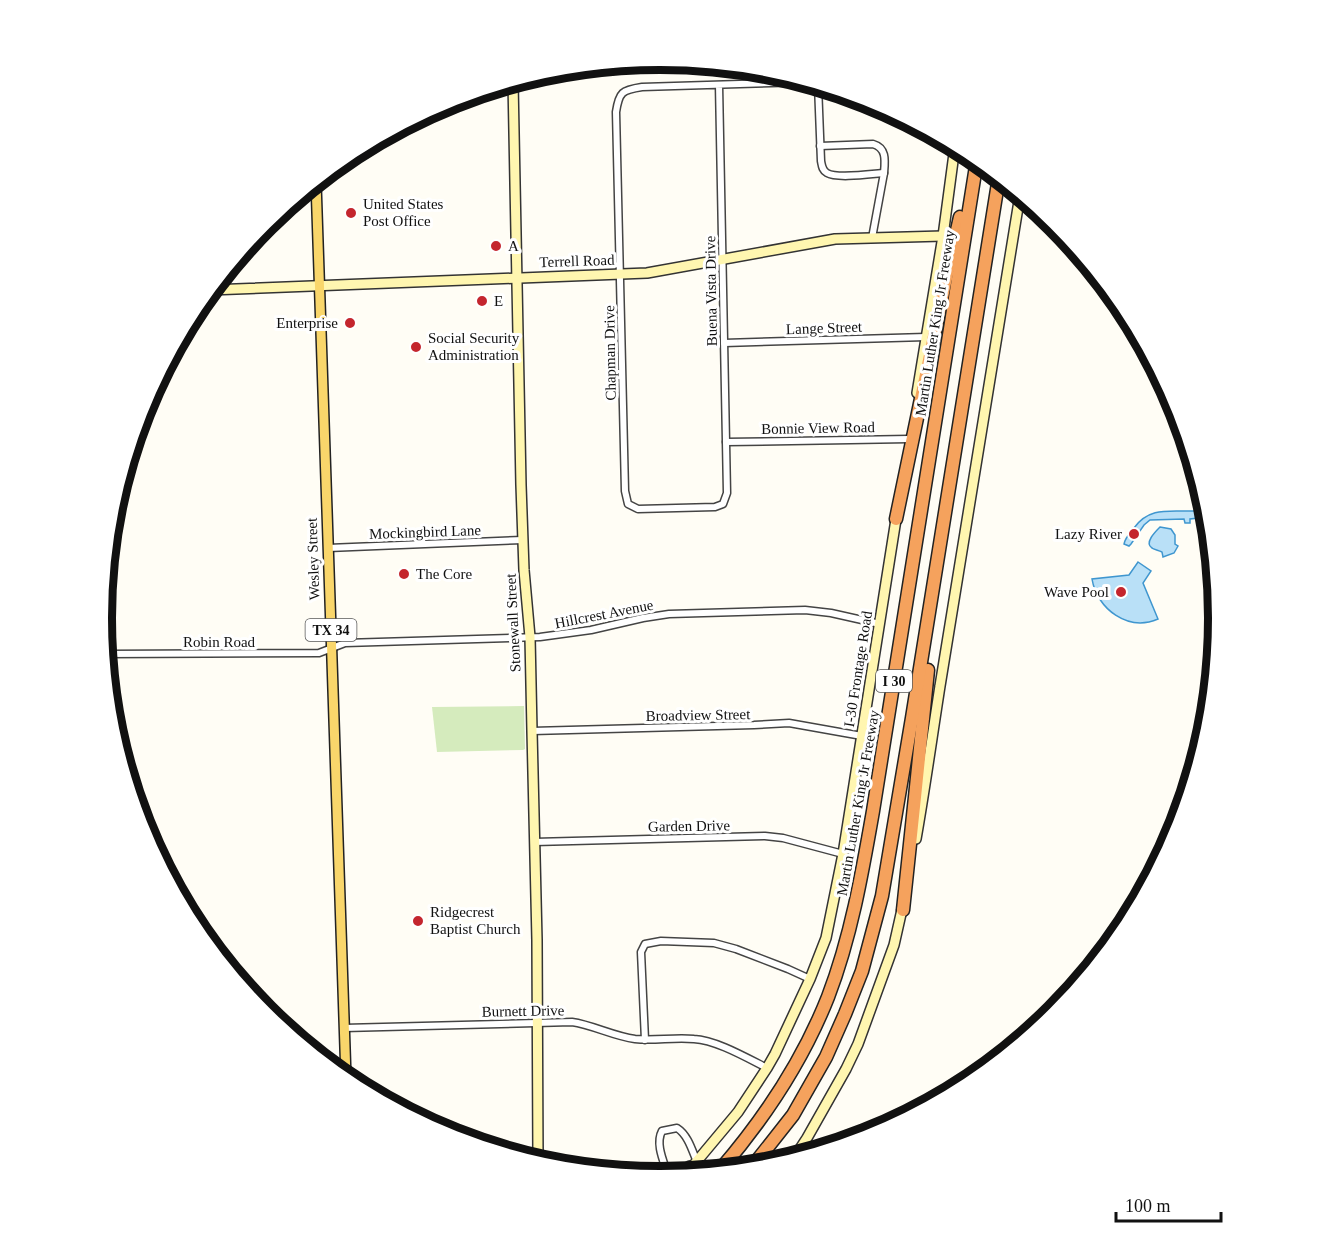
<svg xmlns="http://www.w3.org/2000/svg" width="1320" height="1236" font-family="'Times New Roman',serif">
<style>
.green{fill:#d5ebbd}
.water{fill:#b9e0f7;stroke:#3f96cf;stroke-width:1.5}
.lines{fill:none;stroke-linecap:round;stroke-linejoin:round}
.street-casing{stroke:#444;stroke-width:9}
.secondary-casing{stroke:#333;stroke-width:12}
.primary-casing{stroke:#222;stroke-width:12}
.highway-casing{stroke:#222;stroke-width:15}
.street{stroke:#fff;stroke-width:6}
.secondary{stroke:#fff6b0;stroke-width:9}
.primary{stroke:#f9d66b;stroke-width:9}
.highway{stroke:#f5a25d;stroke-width:12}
.poi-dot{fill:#c4262e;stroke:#fff;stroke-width:2}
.labels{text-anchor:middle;stroke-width:6;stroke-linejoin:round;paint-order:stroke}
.shield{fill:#fff;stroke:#585858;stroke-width:1.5}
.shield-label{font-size:14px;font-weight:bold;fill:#111}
.poi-label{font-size:15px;fill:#111;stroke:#fff;text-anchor:start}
.street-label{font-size:15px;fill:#111;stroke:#fff}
.rim{fill:none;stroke:#111;stroke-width:8}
</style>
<rect width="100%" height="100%" fill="#fffdf5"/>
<!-- green -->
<polygon class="green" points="524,706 525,749 523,750 437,752 432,707"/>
<!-- water -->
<g class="water">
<path d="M1195,511l4,3v4l-9,1v4h-5l-1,-4 -34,1 -6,5 -13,19 -2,2 -5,-2c1,-6 6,-11 10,-16 16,-22 36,-16 61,-17z"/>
<path d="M1160,527l11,2 4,6v9l3,2 -4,7 -11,4 -1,-5c-1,-1 -10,-3 -10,-4 -8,-5 3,-16 8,-21z"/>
<path d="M1138,562l13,9 -8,12 15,36c-30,13 -61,-10 -66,-40l37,-4z"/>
</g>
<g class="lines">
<defs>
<g id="street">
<path d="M719,85l8,408 -4,11 -8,3 -77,2 -10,-5 -3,-13 -9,-379c3,-20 6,-22 26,-25l165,-5"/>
<path d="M818,85l3,76c1,5 1,9 6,12 10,6 44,1 57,0"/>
<path d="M820,146l53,-2c14,4 12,17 11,29l-12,65"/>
<polyline points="724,343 926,337"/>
<polyline points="726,442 909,439"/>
<polyline points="328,548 523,540"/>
<polyline points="106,654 319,653 345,643 540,637 591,630 643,618 669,614 805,610 831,613 880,624"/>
<polyline points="532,731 754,725 789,723 862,736"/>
<polyline points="534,842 765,836 783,838 843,854"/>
<path d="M344,1028l228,-6c21,3 41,14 63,17 20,2 39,-2 59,0 22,1 53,19 73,29"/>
<polyline points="645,1040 641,952 645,944 661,941 714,943 736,949 788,969 810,979"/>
<path d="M668,1175c-4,-13 -13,-31 -6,-44l15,-3c11,7 15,22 20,34"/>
</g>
<g id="secondary">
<polyline points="513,82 521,485 524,570 530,637 532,731 537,940 538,1161"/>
<polyline points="210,290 647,273 835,239 943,236"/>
<polyline points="917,393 943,236 955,146"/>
<path d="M916,839c9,-51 16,-102 24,-153 26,-164 52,-328 80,-491"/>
<polyline points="794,1158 807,1138 846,1069 858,1044 894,945 903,905"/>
<polyline points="687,1173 738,1112 767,1068 775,1054 810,979 826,938 843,854 897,513"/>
<polyline points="675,1175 690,1166"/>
</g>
<polyline id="primary" points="316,182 346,1078"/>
<g id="highway">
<polyline points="896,519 945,283 960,217"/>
<polyline points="903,910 915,797 928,670"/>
<polyline points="752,1167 793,1115 826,1057 845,1014 862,971 882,896 912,718 999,177"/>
<path d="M720,1170c44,-51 83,-110 108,-173 23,-60 34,-123 45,-186l104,-651"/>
</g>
</defs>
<!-- street casing -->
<use href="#street" class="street-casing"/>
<!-- secondary casing -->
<use href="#secondary" class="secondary-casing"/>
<!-- primary casing -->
<use href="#primary" class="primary-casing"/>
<!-- highway casing -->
<use href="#highway" class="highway-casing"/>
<!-- street -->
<use href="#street" class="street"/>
<!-- secondary -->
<use href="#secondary" class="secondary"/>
<!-- primary -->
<use href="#primary" class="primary"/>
<!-- highway -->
<use href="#highway" class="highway"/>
</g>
<!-- markers -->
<g class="poi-dot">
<circle cx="351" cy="213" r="6"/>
<circle cx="496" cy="246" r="6"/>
<circle cx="482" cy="301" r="6"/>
<circle cx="350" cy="323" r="6"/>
<circle cx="416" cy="347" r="6"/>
<circle cx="1134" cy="534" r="6"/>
<circle cx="404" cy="574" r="6"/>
<circle cx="1121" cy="592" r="6"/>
<circle cx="418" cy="921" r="6"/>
</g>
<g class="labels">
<!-- shield labels -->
<g class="shield">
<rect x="305.5" y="619" width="51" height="22" rx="4.5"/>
<rect x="876" y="670" width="36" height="22" rx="4.5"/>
</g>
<g class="shield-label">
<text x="331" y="635">TX 34</text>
<text x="894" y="686">I 30</text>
</g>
<!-- poi labels -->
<g class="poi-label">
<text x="363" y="209">United States<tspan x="363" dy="17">Post Office</tspan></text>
<text x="508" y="251">A</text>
<text x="494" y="306">E</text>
<text x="338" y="328" text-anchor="end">Enterprise</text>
<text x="428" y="343">Social Security<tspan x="428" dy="17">Administration</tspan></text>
<text x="1122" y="539" text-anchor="end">Lazy River</text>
<text x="416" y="579">The Core</text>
<text x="1109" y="597" text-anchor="end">Wave Pool</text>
<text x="430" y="917">Ridgecrest<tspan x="430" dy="17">Baptist Church</tspan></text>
</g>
<!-- street labels -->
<g class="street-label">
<text transform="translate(577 261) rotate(-2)" y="5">Terrell Road</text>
<text transform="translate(711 291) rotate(-91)" y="5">Buena Vista Drive</text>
<text transform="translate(935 323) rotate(-81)" y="5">Martin Luther King Jr Freeway</text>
<text transform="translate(824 328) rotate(-2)" y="5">Lange Street</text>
<text transform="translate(610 353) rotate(-91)" y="5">Chapman Drive</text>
<text transform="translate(818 428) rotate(-1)" y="5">Bonnie View Road</text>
<text transform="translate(425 532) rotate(-2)" y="5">Mockingbird Lane</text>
<text transform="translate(313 559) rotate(-92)" y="5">Wesley Street</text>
<text transform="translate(604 614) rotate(-11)" y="5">Hillcrest Avenue</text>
<text transform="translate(513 623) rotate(-93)" y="5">Stonewall Street</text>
<text x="219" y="647">Robin Road</text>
<text transform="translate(858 669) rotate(-81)" y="5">I-30 Frontage Road</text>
<text transform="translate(698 715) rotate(-1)" y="5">Broadview Street</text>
<text transform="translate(858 803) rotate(-80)" y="5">Martin Luther King Jr Freeway</text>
<text transform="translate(689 826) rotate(-1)" y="5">Garden Drive</text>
<text transform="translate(523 1011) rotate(-1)" y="5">Burnett Drive</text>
</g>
</g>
<!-- crop -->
<path d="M0 0H1320V1236H0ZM112 618a548 548 0 1 1 1096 0a548 548 0 1 1-1096 0Z" fill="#fff" fill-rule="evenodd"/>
<path class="rim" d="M112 618a548 548 0 1 1 1096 0a548 548 0 1 1-1096 0Z"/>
<!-- scale -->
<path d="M1116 1212v9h105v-9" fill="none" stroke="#111111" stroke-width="3"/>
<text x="1125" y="1212" font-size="18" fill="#111111" stroke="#ffffff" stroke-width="4.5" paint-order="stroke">100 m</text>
</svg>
